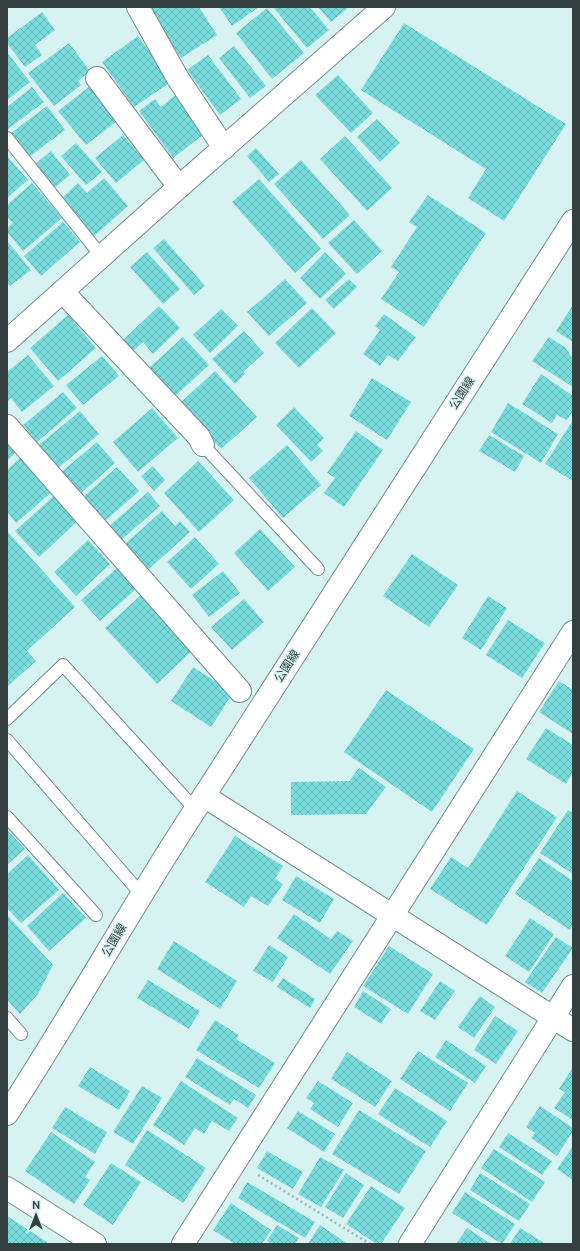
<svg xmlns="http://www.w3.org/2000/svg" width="580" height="1251" font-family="Ubuntu,'Noto Sans JP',sans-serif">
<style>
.building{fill:url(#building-cross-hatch)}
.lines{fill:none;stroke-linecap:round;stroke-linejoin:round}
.service-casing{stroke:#748d8c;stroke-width:14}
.minor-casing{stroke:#748d8c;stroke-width:24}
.tertiary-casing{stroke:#748d8c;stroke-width:24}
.path{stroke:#9eb4b4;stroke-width:2.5;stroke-dasharray:2 3;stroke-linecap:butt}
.service{stroke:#fff;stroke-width:12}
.minor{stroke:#fff;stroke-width:22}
.tertiary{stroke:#fff;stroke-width:22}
.labels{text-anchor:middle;stroke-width:3;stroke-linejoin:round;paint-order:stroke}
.street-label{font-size:12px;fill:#343f3f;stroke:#d6f2f1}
</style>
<defs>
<pattern id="building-cross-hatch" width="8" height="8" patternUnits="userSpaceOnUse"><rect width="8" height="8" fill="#7adddd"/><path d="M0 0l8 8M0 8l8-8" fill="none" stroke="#65b5b5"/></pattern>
</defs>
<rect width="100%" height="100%" fill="#d6f2f1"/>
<!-- building -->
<g class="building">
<polygon points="148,7 199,7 217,35 181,58"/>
<polygon points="219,7 259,7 232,26"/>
<polygon points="273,7 310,7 329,30 307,48"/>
<polygon points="318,7 349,7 331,22"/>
<polygon points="267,8 304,53 272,79 236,33"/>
<polygon points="42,12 55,30 35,45 42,55 25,67 7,43 7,38"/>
<polygon points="404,23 566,124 504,221 468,198 486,169 361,90"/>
<polygon points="138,36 171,82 134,107 102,62"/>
<polygon points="69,43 90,71 78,81 81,85 54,106 28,73"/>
<polygon points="234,46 266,86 250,98 219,58"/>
<polygon points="7,52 30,82 7,100"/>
<polygon points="208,55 241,99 220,115 187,70"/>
<polygon points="338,75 373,113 351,133 315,95"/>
<polygon points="90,86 117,121 86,145 58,111"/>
<polygon points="32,87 44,102 8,129 7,128 7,107"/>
<polygon points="178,93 207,132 173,158 139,111 155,99 161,107"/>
<polygon points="47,106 65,130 29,157 11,133"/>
<polygon points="377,119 400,143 380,162 357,137"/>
<polygon points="123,135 144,160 116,183 95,158"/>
<polygon points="345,136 392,188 367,211 320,159"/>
<polygon points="76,143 102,172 86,185 61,156"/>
<polygon points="256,148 279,174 269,182 247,156"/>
<polygon points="51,151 70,175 54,188 35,164"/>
<polygon points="7,156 28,180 7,198"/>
<polygon points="301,160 350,215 323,239 274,184"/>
<polygon points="104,178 128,206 94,236 61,199 78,183 87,193"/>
<polygon points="259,179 321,249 295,273 232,202"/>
<polygon points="32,183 62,218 23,251 7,232 7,228 13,223 7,217 7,205"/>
<polygon points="428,195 486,233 424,327 381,299 399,272 391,267 417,227 409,222"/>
<polygon points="354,220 382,251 357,274 328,243"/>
<polygon points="63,222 80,242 41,276 24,256"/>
<polygon points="164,239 205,286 194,295 153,248"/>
<polygon points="7,241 31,270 10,286 7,283"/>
<polygon points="147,252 180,289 163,304 130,267"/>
<polygon points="325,252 346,274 320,299 300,278"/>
<polygon points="285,279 307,303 269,336 247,312"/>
<polygon points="349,279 357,287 334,309 325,300"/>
<polygon points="573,305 573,342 556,331"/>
<polygon points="159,306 180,328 153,354 143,342 133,351 123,340"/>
<polygon points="312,308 336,333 299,368 275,343"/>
<polygon points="221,309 238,326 210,353 193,335"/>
<polygon points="384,314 416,337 398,361 388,355 380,366 363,354 380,330 375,326"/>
<polygon points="68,315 96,348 58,381 30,348"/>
<polygon points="244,331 264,353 243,372 245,374 235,384 212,359"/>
<polygon points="183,337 209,365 175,396 149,368"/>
<polygon points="549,337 566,348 573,359 573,387 532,361"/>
<polygon points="28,355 54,386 22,412 11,398 7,402 7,372"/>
<polygon points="102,356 119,376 83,405 66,385"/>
<polygon points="215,371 257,417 221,449 179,404"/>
<polygon points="541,374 573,396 573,411 567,420 557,415 552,423 522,404"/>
<polygon points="372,378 411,402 387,440 349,416"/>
<polygon points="63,392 77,408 37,442 23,425"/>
<polygon points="508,403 558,434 541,463 491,432"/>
<polygon points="294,407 324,438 317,445 323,451 311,462 276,425"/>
<polygon points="152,408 178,438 138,472 113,442"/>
<polygon points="80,411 99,434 58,468 39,445"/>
<polygon points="573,420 573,481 545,464"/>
<polygon points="356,431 383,450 344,507 324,493 335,478 327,473"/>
<polygon points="489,435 524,456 515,472 479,451"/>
<polygon points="7,438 18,450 7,461"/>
<polygon points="97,442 115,463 78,496 59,474"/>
<polygon points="287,445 321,485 283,518 249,478"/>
<polygon points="22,456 53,491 16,523 7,512 7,470"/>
<polygon points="198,461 234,500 199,532 164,493"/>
<polygon points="153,466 165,480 154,491 141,476"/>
<polygon points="117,467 139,491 105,521 83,497"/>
<polygon points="148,492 160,506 119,542 107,528"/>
<polygon points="54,496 78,521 39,557 15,531"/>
<polygon points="162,511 175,526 180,521 190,532 148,570 125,544"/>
<polygon points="260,529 295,567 268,591 234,553"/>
<polygon points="7,531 75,607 27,651 36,661 7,687"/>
<polygon points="195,537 219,564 191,589 167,562"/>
<polygon points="88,540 110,564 76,596 54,572"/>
<polygon points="412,554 458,585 429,627 383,596"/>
<polygon points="117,568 136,589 100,621 81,600"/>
<polygon points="223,571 240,593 209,617 192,595"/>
<polygon points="142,594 193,650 157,684 105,628"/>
<polygon points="488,596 507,608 481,650 462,638"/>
<polygon points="244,599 264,622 232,650 211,627"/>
<polygon points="508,620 545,643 522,678 486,655"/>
<polygon points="193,667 233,693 211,727 171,701"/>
<polygon points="559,681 573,690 573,734 539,712"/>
<polygon points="386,690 474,749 432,812 344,752"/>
<polygon points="546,728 573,745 573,772 566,784 526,759"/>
<polygon points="359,768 386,787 366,814 291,815 291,782 349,781"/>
<polygon points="517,791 557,817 487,925 430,889 451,857 468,868"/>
<polygon points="568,810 573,813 573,874 540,853"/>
<polygon points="7,830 25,849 7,865"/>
<polygon points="235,836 283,866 275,879 283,884 268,906 251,896 244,907 205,882"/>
<polygon points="28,855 59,890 21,923 7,908 7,874"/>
<polygon points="539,858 573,881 573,925 570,930 515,894"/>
<polygon points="296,876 334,899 320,923 282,900"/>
<polygon points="63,893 86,918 49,951 27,926"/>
<polygon points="294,914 331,939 337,931 353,941 330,974 277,938"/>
<polygon points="7,915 53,965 38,994 20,1014 7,1000"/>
<polygon points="530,918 554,934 529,972 505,956"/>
<polygon points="556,937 573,948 542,993 525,982"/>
<polygon points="174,941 237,981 220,1009 157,969"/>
<polygon points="269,945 288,957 273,982 253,971"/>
<polygon points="389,946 433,974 408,1014 363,986"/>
<polygon points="283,978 315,999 310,1008 277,987"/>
<polygon points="148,980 200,1011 189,1029 137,998"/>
<polygon points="440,981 455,991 435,1020 420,1011"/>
<polygon points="363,991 391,1009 381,1024 354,1007"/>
<polygon points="480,996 495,1007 474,1038 458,1027"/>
<polygon points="495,1016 518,1031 496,1064 474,1050"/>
<polygon points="215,1020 239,1035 236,1039 275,1063 259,1088 196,1050"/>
<polygon points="446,1040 486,1066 475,1083 435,1057"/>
<polygon points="418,1051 468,1083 450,1111 400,1079"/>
<polygon points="347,1052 392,1081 375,1107 331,1079"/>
<polygon points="197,1058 256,1095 248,1108 234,1099 230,1105 185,1077"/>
<polygon points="90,1067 130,1091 119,1110 78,1086"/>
<polygon points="573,1067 573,1120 554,1108 565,1092 559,1089"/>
<polygon points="181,1081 238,1118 229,1131 212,1121 204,1134 195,1128 184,1145 153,1125"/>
<polygon points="318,1081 353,1103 338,1127 310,1109 314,1103 306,1098"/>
<polygon points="142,1086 162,1098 133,1144 113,1132"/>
<polygon points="395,1088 447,1121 430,1147 378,1114"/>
<polygon points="540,1106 573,1128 573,1131 557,1156 531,1138 535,1133 526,1127"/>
<polygon points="65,1107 107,1132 95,1154 52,1128"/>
<polygon points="359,1110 426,1151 399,1194 332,1154"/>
<polygon points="298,1111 335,1134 324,1152 287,1128"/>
<polygon points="147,1130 206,1168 183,1203 125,1165"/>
<polygon points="51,1132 95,1162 85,1177 90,1180 74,1204 25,1171"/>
<polygon points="508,1133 552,1161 542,1175 499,1147"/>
<polygon points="573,1146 573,1180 557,1169"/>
<polygon points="494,1149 545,1182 532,1202 481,1168"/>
<polygon points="267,1151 303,1172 293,1189 257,1168"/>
<polygon points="320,1157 344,1170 321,1207 298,1194"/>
<polygon points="111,1163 141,1182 113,1225 83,1205"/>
<polygon points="346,1173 364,1185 343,1218 325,1207"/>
<polygon points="480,1173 530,1204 519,1221 470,1190"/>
<polygon points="247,1182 315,1222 305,1238 238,1198"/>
<polygon points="371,1186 405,1208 381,1244 377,1244 346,1224"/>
<polygon points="465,1192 515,1224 502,1244 452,1213"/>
<polygon points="231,1203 271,1230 262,1244 235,1244 213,1230"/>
<polygon points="7,1216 47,1242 46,1244 7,1244"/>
<polygon points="277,1225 299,1238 295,1244 272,1244 267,1241"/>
<polygon points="320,1225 348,1244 308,1244"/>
<polygon points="467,1228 491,1244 456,1244"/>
<polygon points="520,1228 546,1244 510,1244"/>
</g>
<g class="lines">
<defs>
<g id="service">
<polyline points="7,138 102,257"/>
<polyline points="203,445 318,569"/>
<polyline points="7,719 63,665 195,809"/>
<polyline points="7,740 142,895"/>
<polyline points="7,817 96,915"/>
<polyline points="7,1018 21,1034"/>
</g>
<g id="minor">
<polyline points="138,7 177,77 224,148"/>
<polyline points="97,78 179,187"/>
<polyline points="63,292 199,437 203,445"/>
<polyline points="7,341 179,187 384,7"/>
<polyline points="7,426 240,691"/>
<polyline points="204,796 573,1030"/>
<polyline points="7,1188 95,1244"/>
<polyline points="183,1244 573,632"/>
<polyline points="410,1244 573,986"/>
</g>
<path id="tertiary" d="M7,1114c59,-90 112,-185 170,-276 131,-206 264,-411 396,-617"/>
</defs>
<!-- service casing -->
<use href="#service" class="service-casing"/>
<!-- minor casing -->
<use href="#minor" class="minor-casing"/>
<!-- tertiary casing -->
<use href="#tertiary" class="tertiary-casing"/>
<!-- path -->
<polyline class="path" points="258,1175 370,1244"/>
<!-- service -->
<use href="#service" class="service"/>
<!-- minor -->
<use href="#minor" class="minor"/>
<!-- tertiary -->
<use href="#tertiary" class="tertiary"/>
</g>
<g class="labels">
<!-- street labels -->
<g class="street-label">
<text transform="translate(462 393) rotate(-57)" y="4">公園線</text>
<text transform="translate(287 666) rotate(-57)" y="4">公園線</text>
<text transform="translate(114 940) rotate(-59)" y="4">公園線</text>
</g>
</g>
<!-- border -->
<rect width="580" height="1251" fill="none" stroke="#343f3f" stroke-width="16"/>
<!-- north arrow -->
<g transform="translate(36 1215)" stroke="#d6f2f1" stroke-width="3" paint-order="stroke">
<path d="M0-3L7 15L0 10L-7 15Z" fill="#343f3f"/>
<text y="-6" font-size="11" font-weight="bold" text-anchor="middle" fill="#343f3f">N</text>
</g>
</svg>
